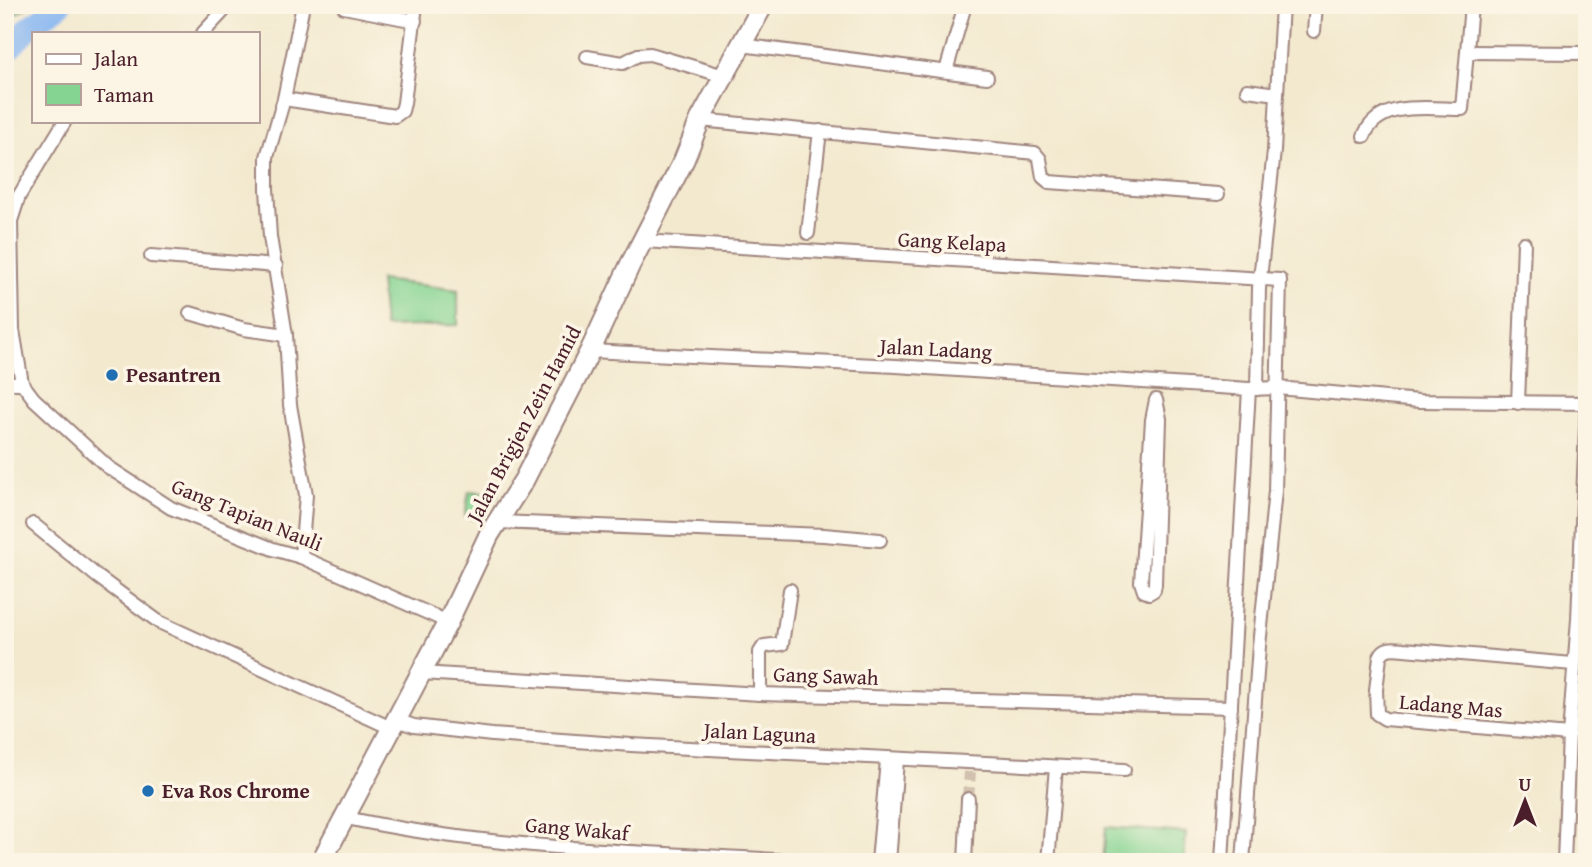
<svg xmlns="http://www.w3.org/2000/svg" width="1592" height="867" font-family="'Gentium Book Plus',serif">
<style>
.green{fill:#86d492;stroke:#687a5e;stroke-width:2}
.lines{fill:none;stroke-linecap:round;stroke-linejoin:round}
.river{stroke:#85b5f1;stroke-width:23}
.street-tunnel{stroke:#d1c1ae;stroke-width:12;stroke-dasharray:12 6;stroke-linecap:butt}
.street-casing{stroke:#9e847d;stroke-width:16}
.primary-casing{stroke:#9e847d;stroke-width:23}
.street{stroke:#fff;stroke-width:12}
.primary{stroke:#fff;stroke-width:19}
.poi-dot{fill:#1f6fb2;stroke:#fcf5e5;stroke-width:2.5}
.labels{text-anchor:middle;stroke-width:7;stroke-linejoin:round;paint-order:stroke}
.street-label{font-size:21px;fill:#4a1f2b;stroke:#fcf5e5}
.poi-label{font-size:21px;font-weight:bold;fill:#4a1f2b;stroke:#fcf5e5;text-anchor:start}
</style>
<rect width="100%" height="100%" fill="#fcf5e5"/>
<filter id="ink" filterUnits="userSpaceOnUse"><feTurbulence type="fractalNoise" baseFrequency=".0143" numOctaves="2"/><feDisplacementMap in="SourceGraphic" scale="14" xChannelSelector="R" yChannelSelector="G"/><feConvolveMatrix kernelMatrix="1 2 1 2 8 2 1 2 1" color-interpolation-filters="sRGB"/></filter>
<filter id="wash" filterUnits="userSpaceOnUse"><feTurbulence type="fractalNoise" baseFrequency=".00686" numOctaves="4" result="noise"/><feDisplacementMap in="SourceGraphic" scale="28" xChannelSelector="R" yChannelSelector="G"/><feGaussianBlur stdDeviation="1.57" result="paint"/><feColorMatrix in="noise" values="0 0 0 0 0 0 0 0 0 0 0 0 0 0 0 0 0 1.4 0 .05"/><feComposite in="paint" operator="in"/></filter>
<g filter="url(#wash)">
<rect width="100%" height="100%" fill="#f3e9cf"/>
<!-- green -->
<g class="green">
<polygon points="5,5 31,5 12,16 5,25"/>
<polygon points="380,280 458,290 458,325 384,327"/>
<polygon points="469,491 498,494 480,522 465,516"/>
<polygon points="1106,827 1186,833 1184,862 1103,862"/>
</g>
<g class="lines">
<!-- river -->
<polyline class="river" points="5,53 31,26 60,5"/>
</g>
</g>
<g filter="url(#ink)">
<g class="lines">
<!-- street-tunnel -->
<polyline class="street-tunnel" points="968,799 970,772"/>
<defs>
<g id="street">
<polyline points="344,7 415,21"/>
<polyline points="1314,31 1316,5"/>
<polyline points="203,33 229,5"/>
<polyline points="741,45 987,77"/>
<polyline points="1467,52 1587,53"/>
<polyline points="587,57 623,63 638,55 650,54 724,76"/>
<polyline points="946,71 965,5"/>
<polyline points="1247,90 1277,94 1274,151 1259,288 1257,389"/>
<polyline points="1277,94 1282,5"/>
<polyline points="284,99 395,116 402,111 404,103 416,5"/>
<polyline points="700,120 1035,153 1040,159 1043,177 1049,182 1218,194"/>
<polyline points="65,121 19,196 11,221 13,330 22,383 34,399 108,467 171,508 273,549 301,557 448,622"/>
<path d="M1364,136c15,-37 66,-27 98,-27l9,-104"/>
<polyline points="808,233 820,131"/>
<polyline points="643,241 1280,280 1275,491 1259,646 1243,862"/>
<polyline points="151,256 276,266"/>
<polyline points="190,313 244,329 286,335"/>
<polyline points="590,351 896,366 1249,389 1278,388 1419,401 1587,403 1578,619 1569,735 1564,862"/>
<polyline points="5,383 22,383"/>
<polygon points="1156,400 1160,419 1155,584 1154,590 1149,593 1144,591 1141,582 1152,420"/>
<polyline points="1518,403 1524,243"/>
<polyline points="497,522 824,535 880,540"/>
<polyline points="33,524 98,577 159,622 391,728"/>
<polyline points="301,557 306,495 290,405 286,335 270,237 267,189 267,157 284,99 303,5"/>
<polyline points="421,673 760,694 1231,707"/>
<polyline points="760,694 760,652 764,646 782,644 790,590"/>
<polyline points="396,720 414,726 492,735 631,745 1124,770"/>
<path d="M1569,735l-184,-16 -8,-5 -1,-24 4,-33c4,-11 15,-9 24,-8l169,15"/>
<path d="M342,817c154,34 313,35 469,45"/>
<polyline points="878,862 887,760"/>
<polyline points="889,862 897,760"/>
<polyline points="965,862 968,799"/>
<polyline points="1048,862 1056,767"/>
<polyline points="1222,862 1249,389"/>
</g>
<polyline id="primary" points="321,862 448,622 489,535 524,480 590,351 630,265 684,160 700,120 763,5"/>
</defs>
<!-- street casing -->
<use href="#street" class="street-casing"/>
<!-- primary casing -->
<use href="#primary" class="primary-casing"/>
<!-- street -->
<use href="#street" class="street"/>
<!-- primary -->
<use href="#primary" class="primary"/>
</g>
</g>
<!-- markers -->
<g class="poi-dot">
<circle cx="112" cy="375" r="7"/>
<circle cx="148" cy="791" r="7"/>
</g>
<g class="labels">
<!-- street labels -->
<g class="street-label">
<text transform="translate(952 242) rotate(3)" y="7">Gang Kelapa</text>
<text transform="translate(936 349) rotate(3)" y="7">Jalan Ladang</text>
<text transform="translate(524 424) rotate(-62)" y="7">Jalan Brigjen Zein Hamid</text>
<text transform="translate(247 515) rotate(22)" y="7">Gang Tapian Nauli</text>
<text transform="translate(826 676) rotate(2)" y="7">Gang Sawah</text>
<text transform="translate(1451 706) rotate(5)" y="7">Ladang Mas</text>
<text transform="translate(760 733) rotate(3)" y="7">Jalan Laguna</text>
<text transform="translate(577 829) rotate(5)" y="7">Gang Wakaf</text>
</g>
<!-- poi labels -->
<g class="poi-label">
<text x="126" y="382">Pesantren</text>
<text x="162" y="798">Eva Ros Chrome</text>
</g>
</g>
<!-- margin -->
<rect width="1592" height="867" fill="none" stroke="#fcf5e5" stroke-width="28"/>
<!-- legend -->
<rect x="32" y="32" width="228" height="91" fill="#fcf5e5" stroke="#b59f9b" stroke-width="2"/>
<rect x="46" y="54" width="35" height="10" fill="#ffffff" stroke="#b59f9b" stroke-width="2"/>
<text x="94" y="66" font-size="21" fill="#4a1f2b">Jalan</text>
<rect x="46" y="84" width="35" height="21" fill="#86d492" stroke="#b59f9b" stroke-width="2"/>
<text x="94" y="102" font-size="21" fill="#4a1f2b">Taman</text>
<!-- north arrow -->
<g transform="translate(1525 801)" stroke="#fcf5e5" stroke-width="5" paint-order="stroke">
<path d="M0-5L12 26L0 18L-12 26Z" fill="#4a1f2b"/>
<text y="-10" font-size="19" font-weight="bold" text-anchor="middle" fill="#4a1f2b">U</text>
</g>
</svg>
